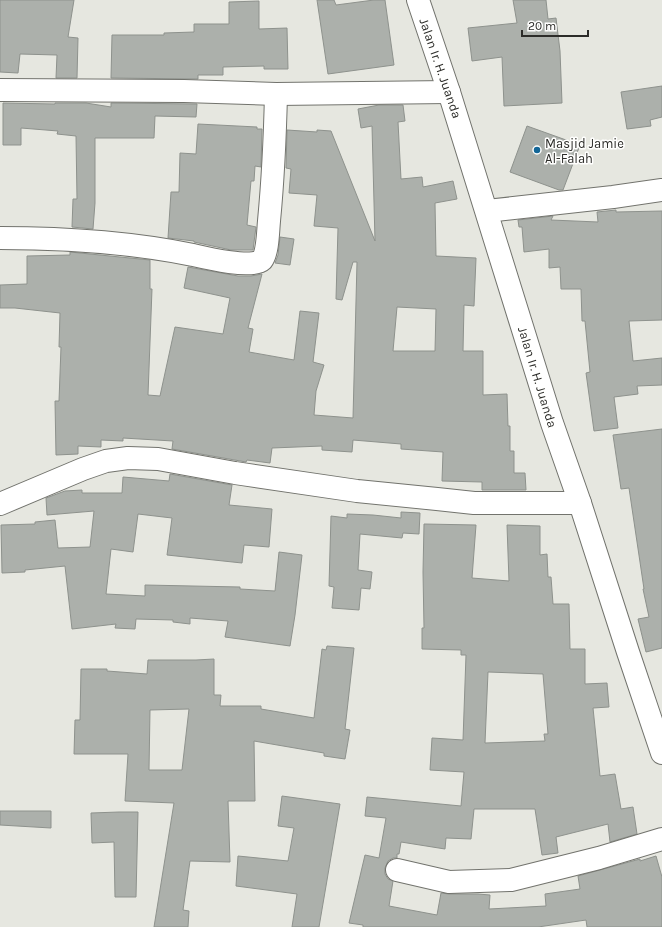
<svg xmlns="http://www.w3.org/2000/svg" width="662" height="927" font-family="Karla,sans-serif">
<style>
.building{fill:#acb0ab;stroke:#8e928d;fill-rule:evenodd}
.lines{fill:none;stroke-linecap:round;stroke-linejoin:round}
.minor-casing{stroke:#72736d;stroke-width:24}
.minor{stroke:#fff;stroke-width:22}
.poi-dot{fill:#136697;stroke:#fffffe;stroke-width:1.5}
.labels{text-anchor:middle;stroke-width:3;stroke-linejoin:round;paint-order:stroke}
.street-label{font-size:13px;fill:#2c2c29;stroke:#fffffe}
.poi-label{font-size:13px;fill:#2c2c29;stroke:#fffffe;text-anchor:start}
</style>
<rect width="100%" height="100%" fill="#e6e7e0"/>
<!-- building -->
<g class="building">
<polygon points="0,0 74,0 68,37 78,38 77,78 56,78 57,55 20,54 18,73 0,72"/>
<polygon points="317,0 334,0 336,5 374,0 385,0 394,65 328,74"/>
<polygon points="513,0 546,0 548,19 556,18 560,51 562,103 504,106 502,57 472,61 468,28 517,23"/>
<polygon points="259,1 259,29 287,28 288,69 264,69 264,66 223,67 223,75 198,75 198,79 111,78 112,35 164,35 164,33 194,32 194,24 229,24 229,2"/>
<polygon points="662,86 662,117 650,120 651,126 627,129 621,92"/>
<polygon points="3,103 55,104 55,103 86,103 111,107 111,103 197,104 196,117 155,116 154,138 95,138 95,203 93,229 72,227 73,199 77,199 76,136 57,134 58,131 21,128 21,145 3,145"/>
<path d="M379,105h24l2,16 -7,1 3,57 21,-2 1,10 30,-6 4,18 -22,4 1,53 40,2 -2,48 -10,-1 -1,46h20v44l24,-1 1,32h2v25h4v22h11l1,17h-44v-8l-40,-1 1,-29 -42,-3v-5l-48,-4 -1,12 -30,-2v-4l-50,2 -2,15 -23,-3 -1,2 -74,-13 1,-8 -50,-3v3l-22,-1v7l-23,-1v8l-22,1 -1,-54h4l2,-54h-2l1,-34 -45,-5h-15v-23l27,-1v-28l43,-1v-3l80,8v29h2l-4,106 12,1 15,-69 48,7 7,-36 -46,-10 4,-21 50,9h13l11,-2 -14,54 5,1 -4,23 45,8 6,-49 19,2 -6,49 11,3 -8,26 -2,24 39,3 4,-156h-4l-11,38 -6,-1 2,-71 -24,-2 3,-31 -28,-2 2,-24 -5,-1 1,-38 30,2v-2l14,1 44,110 -3,-115 -11,2 -3,-19zM397,307l39,2 -1,42h-42z"/>
<polygon points="198,124 257,127 257,129 262,129 261,167 255,166 254,181 251,181 247,225 256,227 253,250 231,250 194,242 194,241 168,238 171,192 179,192 180,153 196,154"/>
<polygon points="527,126 580,145 563,190 559,190 510,172"/>
<polygon points="616,210 616,212 662,211 662,320 629,321 633,361 662,358 662,385 637,386 638,394 614,397 618,428 594,431 586,373 590,372 585,321 582,321 581,289 561,289 560,267 549,268 549,249 524,252 522,227 519,227 518,220 553,216 551,220 598,222 597,212"/>
<polygon points="280,237 294,239 290,265 275,263 278,255"/>
<polygon points="662,429 662,648 646,652 638,619 649,617 643,589 644,589 629,488 621,489 613,435"/>
<polygon points="170,474 232,485 229,505 272,509 269,547 244,545 242,563 167,555 172,518 138,514 133,552 111,549 106,594 145,596 145,585 240,587 240,589 275,591 279,552 302,555 295,615 290,646 225,637 228,621 190,618 190,624 173,622 173,620 136,619 135,629 115,628 116,624 72,629 65,566 25,570 25,572 2,573 1,525 35,524 35,522 55,520 58,548 90,547 94,511 47,515 46,498 65,491 82,490 82,493 122,493 123,477 169,481"/>
<polygon points="401,512 420,513 419,534 403,533 402,538 360,534 358,570 372,572 370,589 361,588 359,610 332,608 334,587 329,586 331,516 347,518 347,514 373,515 401,518"/>
<path d="M424,524l52,1 -4,53 37,3 -2,-56 33,1v29l7,-1 1,23h3l2,27h16l1,45h15v35l22,-1 2,24 -16,1 7,68 15,-2 6,35 12,-2 4,27 -27,8 -2,-18 -52,13 2,16 -16,2 -7,-46h-61l-3,30 -25,-1 -1,11 -44,-7 -2,12h-2v4h-4l-5,3 -3,7v6l3,5 5,2 -4,25 48,9 4,-22 8,1h29l12,1 -1,14 57,-3 -1,-12 35,-5 -2,-13 62,-17v2l16,-5 6,21v50h-75l-1,-7 -48,7h-175v-2l-14,-2 16,-68 14,3 7,-40 -21,-2 2,-19 94,9 3,-34 -34,-2 2,-32 31,2 3,-85h-5v-5l-39,-1v-21h2l-1,-56zM488,672l55,2 5,60h-4l1,7 -60,2z"/>
<path d="M327,646l27,2 -9,81 5,1 -5,29 -21,-3v-3l-70,-12 1,60h-27l2,61 -40,-1 -7,49 6,1 -1,16h-34l20,-124 -49,-2 3,-47h-54l1,-34h5l1,-51h26v2l40,3 1,-14h48l18,-1v36h7l-1,11h41v3l53,9 8,-69 4,1zM189,709l-7,61h-33l1,-60z"/>
<polygon points="282,796 340,804 319,927 292,927 297,894 236,886 238,856 288,861 294,828 278,826"/>
<polygon points="0,811 51,811 51,828 0,825"/>
<polygon points="119,812 138,812 136,897 115,897 114,842 92,843 91,813"/>
</g>
<g class="lines">
<defs>
<g id="minor">
<polyline points="418,0 449,92 552,423 580,503 628,652 662,753"/>
<polyline points="0,90 184,91 276,94 449,92"/>
<polyline points="487,211 613,197 662,190"/>
<path d="M0,238c64,0 130,4 193,17 13,3 60,14 69,5 6,-8 6,-29 7,-39 4,-42 6,-85 7,-127"/>
<polyline points="0,504 83,469 106,461 128,458 158,459 235,473 357,491 437,499 474,503 580,503"/>
<polyline points="397,870 449,882 511,880 599,858 662,839"/>
</g>
</defs>
<!-- minor casing -->
<use href="#minor" class="minor-casing"/>
<!-- minor -->
<use href="#minor" class="minor"/>
</g>
<!-- markers -->
<circle class="poi-dot" cx="537" cy="150" r="4"/>
<g class="labels">
<!-- street labels -->
<g class="street-label">
<text transform="translate(441 68) rotate(71)" y="5">Jalan Ir. H. Juanda</text>
<text transform="translate(538 377) rotate(73)" y="5">Jalan Ir. H. Juanda</text>
</g>
<!-- poi labels -->
<g class="poi-label">
<text x="545" y="148">Masjid Jamie<tspan x="545" dy="15">Al-Falah</tspan></text>
</g>
</g>
<!-- scale -->
<path d="M522 30v6h66v-6" fill="none" stroke="#2c2c29" stroke-width="2"/>
<text x="528" y="30" font-size="12" fill="#2c2c29" stroke="#fffffe" stroke-width="3" paint-order="stroke">20 m</text>
</svg>
